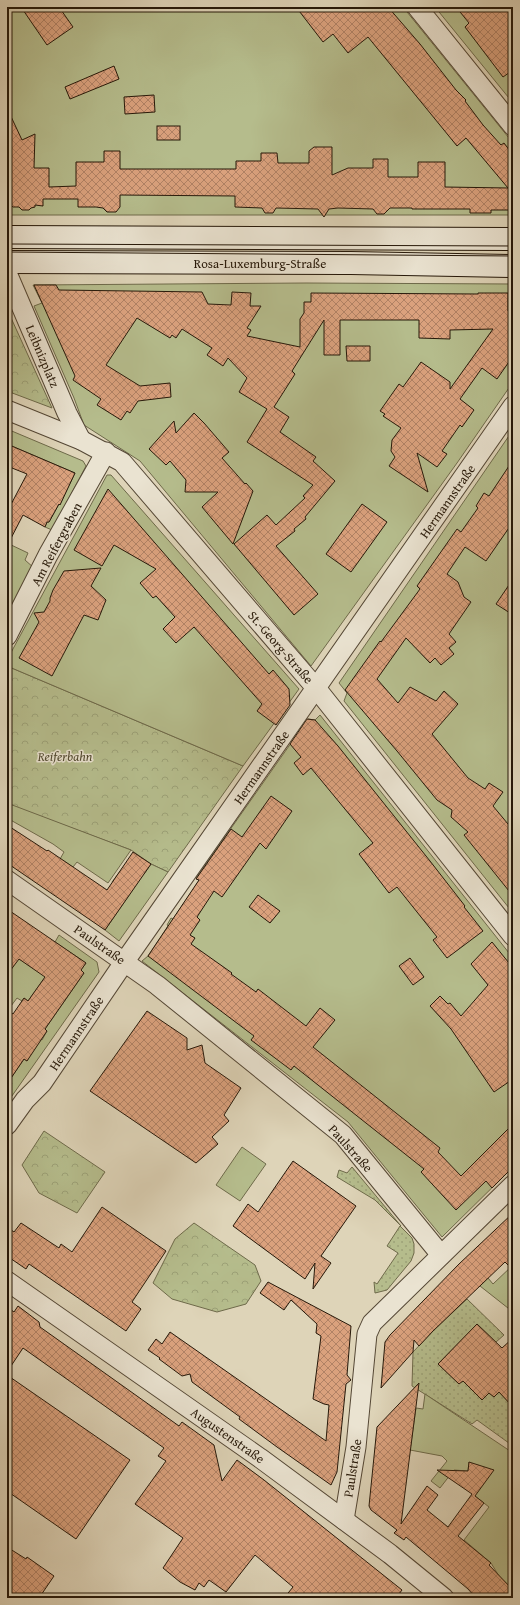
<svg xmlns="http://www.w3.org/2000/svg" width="520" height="1605" font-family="'Gentium Book Plus',serif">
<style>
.grass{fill:url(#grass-dots);stroke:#6e6a4a}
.forest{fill:url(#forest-crowns);stroke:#6e6a4a}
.garden{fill:#b5bc8c;stroke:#6e6a4a}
.building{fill:url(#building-cross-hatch);stroke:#261809}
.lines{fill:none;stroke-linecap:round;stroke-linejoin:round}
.street-casing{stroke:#544735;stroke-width:21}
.secondary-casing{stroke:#261809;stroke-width:24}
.street{stroke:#eae3d1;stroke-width:19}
.secondary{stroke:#eae3d1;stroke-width:22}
.tram{stroke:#261809;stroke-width:1}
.labels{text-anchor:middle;stroke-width:3;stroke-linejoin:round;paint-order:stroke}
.street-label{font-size:13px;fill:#261809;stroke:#eae3d1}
.park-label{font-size:13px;font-style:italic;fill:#514930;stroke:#eae3d1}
</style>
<defs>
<pattern id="grass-dots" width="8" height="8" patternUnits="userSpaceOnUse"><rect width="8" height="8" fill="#b5bc8c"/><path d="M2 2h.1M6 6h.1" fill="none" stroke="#9ca177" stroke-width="1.8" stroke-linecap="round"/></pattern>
<pattern id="forest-crowns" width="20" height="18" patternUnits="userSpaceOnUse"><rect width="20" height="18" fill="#b5bc8c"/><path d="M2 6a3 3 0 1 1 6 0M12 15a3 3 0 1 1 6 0" fill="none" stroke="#9ca177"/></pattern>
<pattern id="building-cross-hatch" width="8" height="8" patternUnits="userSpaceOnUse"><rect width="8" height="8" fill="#daa17d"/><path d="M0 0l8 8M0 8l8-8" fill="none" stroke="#b18265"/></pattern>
</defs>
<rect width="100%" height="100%" fill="#ded4b8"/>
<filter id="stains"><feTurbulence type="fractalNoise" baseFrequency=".005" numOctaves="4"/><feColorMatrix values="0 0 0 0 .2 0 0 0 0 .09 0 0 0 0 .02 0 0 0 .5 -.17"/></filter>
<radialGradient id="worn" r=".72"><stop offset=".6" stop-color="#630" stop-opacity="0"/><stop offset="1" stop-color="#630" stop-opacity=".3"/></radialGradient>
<!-- grass -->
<g class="grass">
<polygon points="352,1167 401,1226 375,1200 337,1177 339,1170 347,1173"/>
<polygon points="400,1226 412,1238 414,1244 414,1253 411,1261 387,1290 375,1293 374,1282 377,1284 398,1253 387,1246"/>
<polygon points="467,1299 504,1335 496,1342 477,1324 438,1364 459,1384 463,1380 489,1393 494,1397 499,1392 513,1407 513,1446 477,1420 472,1424 412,1386 413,1352 433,1331"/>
</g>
<!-- forest -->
<g class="forest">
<polygon points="7,309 52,408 7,391"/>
<polygon points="7,666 243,766 168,872 151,864 131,850 7,804"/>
<polygon points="44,1131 105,1172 77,1213 39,1193 22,1165"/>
<polygon points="194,1223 255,1265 261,1281 246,1304 217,1312 172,1299 153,1283 175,1239"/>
</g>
<!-- garden -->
<g class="garden">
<polygon points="7,7 403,7 513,143 513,215 7,215"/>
<polygon points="435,7 456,7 471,22 465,27 477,41 513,12 513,103"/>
<polygon points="306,283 513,284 513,382 457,463 311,666 140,461 84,425 74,398 34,306 42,303 33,285"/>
<polygon points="7,429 83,461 86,466 52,530 45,527 47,522 49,522 59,504 60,504 75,473 7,444"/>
<polygon points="513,430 513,913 344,701 347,693 339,683"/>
<polygon points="107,475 111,475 299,689 243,766 7,666 7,660"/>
<polygon points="7,543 28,553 25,560 34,568 7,615"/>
<polygon points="320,715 513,958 513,1167 442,1237 348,1122 142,961 148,956 168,926 167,925 171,918 173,919 199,881 196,878 308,719 315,720"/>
<polygon points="7,803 131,850 108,883 77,862 73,867 60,859 64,852 53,844 7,818"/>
<polygon points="127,862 144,874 151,864 168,872 119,941 105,930 129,895 112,882"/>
<polygon points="59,935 97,962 99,972 7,1103 7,1090 12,1083 9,1081 24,1059 27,1061 39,1038 42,1040 47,1031 45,1029 84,973 81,970 86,963 55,942"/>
<polygon points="16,957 46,976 28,1001 24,998 22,1001 17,998 8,1010 7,968"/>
<polygon points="242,1147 266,1164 240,1201 216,1185"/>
<polygon points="513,1265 513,1312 480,1286 488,1278 493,1284"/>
<polygon points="425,1394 513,1453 513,1590 499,1576 491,1563 464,1540 489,1507 475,1496 469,1462 468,1471 454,1470 440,1488 431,1481 447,1461 442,1456 410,1450 416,1408 423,1409"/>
</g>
<!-- building -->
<g class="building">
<polygon points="21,7 59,7 73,27 47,45"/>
<polygon points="296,7 388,7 420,44 456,90 466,100 465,101 483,125 501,145 504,143 513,155 513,210 491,210 491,213 470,213 470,209 412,209 412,208 390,208 384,214 377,214 373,209 338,208 329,209 324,217 318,209 276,208 273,213 265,213 262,208 235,207 235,196 120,195 120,207 116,212 107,212 103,208 96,207 78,207 78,199 43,199 43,206 35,205 35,207 31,208 29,210 22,210 19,207 13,207 7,202 7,108 22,140 35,134 34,168 49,168 49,187 76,186 76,162 104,162 104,151 120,151 120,169 236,169 236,161 261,161 261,153 277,153 278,163 309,163 309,151 314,147 332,147 332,175 348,168 373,168 373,159 388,159 388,177 418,177 418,162 445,162 445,187 508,188 466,138 457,146 368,37 348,53 333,34 323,42"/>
<polygon points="456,7 513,7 513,70 503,77 465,27 469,23"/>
<polygon points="114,66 119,79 70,99 65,87"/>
<polygon points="154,95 155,112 125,114 124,97"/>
<rect x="157" y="126" width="23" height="14"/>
<polygon points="34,285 56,285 59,290 202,292 208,304 231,305 232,292 251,293 250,306 261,306 247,328 251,330 247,336 300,347 300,319 304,313 304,302 311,302 311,293 478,294 478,293 508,293 508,311 513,311 513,356 497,379 482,368 460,399 474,410 462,427 460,425 442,451 447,454 437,467 417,453 428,492 389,466 395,457 391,451 392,440 401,428 383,416 385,414 380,411 399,384 403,387 421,362 450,382 450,389 493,329 450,330 450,339 419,338 419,320 340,320 340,355 324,355 324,320 292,371 295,374 274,407 289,417 280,432 316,457 313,461 335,481 305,517 306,519 294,529 295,531 276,546 318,594 294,615 234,544 267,515 276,525 305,498 303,496 313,485 247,442 267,409 239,392 247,378 228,358 223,366 207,355 212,348 182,329 176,338 172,335 170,338 137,318 106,365 140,386 170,383 171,397 138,401 130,413 127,411 121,420 97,405 101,399 73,380 75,376"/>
<polygon points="346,346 370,346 370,361 347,361"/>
<polygon points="194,413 204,423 229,452 222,458 245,484 246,483 253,491 233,544 202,507 218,492 185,492 186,480 170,461 166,465 149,449 174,421 176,433"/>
<polygon points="7,444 75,473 60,505 59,504 49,522 47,522 45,527 23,515 7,546 7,512 27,474 7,466"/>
<polygon points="513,460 513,522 486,561 465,547 447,574 458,582 464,597 471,602 449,634 456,642 449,648 454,654 441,665 435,658 430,663 406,638 377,679 398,703 410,687 436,701 444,691 458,704 432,734 468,778 485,789 489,783 503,792 493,806 513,830 513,896 464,835 468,832 451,817 452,810 437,800 397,751 345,690 380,641 381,642 420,589 417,586 457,529 461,532 478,508 476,506 484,493 489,496"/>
<polygon points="108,489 269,674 273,670 289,689 290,705 276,725 257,711 262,704 194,627 176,643 163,629 175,617 156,596 153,598 140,583 156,569 114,545 102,566 74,550"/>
<polygon points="362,504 387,522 351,572 326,554"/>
<polygon points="101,568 91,586 106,600 98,620 84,615 52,676 19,658 39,622 34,613 44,612 50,601 50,598 53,590 64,571"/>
<polygon points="513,579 513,615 496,604"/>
<polygon points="307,719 315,720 338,746 430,861 465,906 464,907 483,931 447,958 433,940 437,937 397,887 389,893 359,854 373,843 311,768 303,775 294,763 301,757 290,744"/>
<polygon points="271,796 292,811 266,849 260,843 222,897 214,891 197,917 200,920 190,935 195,938 191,944 232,973 231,974 256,992 258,989 306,1026 320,1008 335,1020 313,1047 440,1148 438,1152 461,1176 513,1124 513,1167 492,1188 486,1181 456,1210 421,1172 424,1169 294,1066 291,1070 251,1040 254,1036 148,956 199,880 196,879 231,829 242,837"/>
<polygon points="7,825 47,851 48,850 107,890 133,852 151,864 105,930 7,863"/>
<polygon points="258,895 280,911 270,923 249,907"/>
<polygon points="7,909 86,963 81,970 84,973 45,1029 47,1031 27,1061 24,1059 7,1084 7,1010 13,1014 24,998 28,1001 45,977 19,959 7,975"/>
<polygon points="492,942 513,968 513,1079 494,1092 451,1029 430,1006 440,996 448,1004 450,1003 461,1016 488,985 471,964"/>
<polygon points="410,958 424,977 413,985 399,966"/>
<polygon points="147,1011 187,1038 187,1050 202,1045 205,1063 241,1088 224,1115 229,1121 212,1137 218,1144 196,1163 90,1091"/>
<polygon points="293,1161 356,1206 321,1256 331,1263 313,1289 315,1263 305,1279 233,1226 248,1204 258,1212"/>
<polygon points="102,1207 166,1251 132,1302 141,1309 126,1331 29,1264 26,1269 7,1256 7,1227 14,1232 21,1223 59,1248 61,1244 72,1252"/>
<polygon points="513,1213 513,1270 505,1262 433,1331 419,1346 414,1340 413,1352 381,1388 385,1342 390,1335 459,1264"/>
<polygon points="268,1282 351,1326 347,1375 351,1380 346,1384 337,1472 331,1485 277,1447 239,1419 240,1417 192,1382 190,1374 182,1376 159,1359 160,1358 148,1350 156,1339 162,1344 170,1332 326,1441 329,1405 324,1404 313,1399 321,1336 316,1333 317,1324 291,1300 284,1310 260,1293"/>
<polygon points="18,1306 39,1322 40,1327 144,1401 179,1426 182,1422 214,1445 222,1481 237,1460 264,1480 402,1590 396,1598 284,1598 293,1587 255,1555 226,1592 209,1580 204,1587 199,1583 195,1590 180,1582 163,1568 183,1538 135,1504 166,1461 158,1456 164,1448 23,1348 7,1372 7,1307 14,1312"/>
<polygon points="477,1324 502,1348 513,1338 513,1407 499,1392 494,1397 489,1393 482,1400 463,1381 459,1384 438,1364"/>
<polygon points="7,1375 130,1460 76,1539 7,1491"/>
<polygon points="419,1383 401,1524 427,1486 438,1495 427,1510 448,1527 472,1494 437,1470 468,1471 469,1462 494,1470 475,1496 484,1503 458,1536 491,1563 489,1565 513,1590 513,1598 476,1598 468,1589 406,1537 404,1540 394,1533 397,1530 371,1510 369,1506 377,1427"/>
<polygon points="7,1547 26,1559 27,1557 54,1576 39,1598 7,1598"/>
</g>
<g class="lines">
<defs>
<g id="street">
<polyline points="417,7 513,126"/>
<polyline points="7,273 67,413 81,440"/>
<polyline points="7,410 81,440 122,462 316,688 513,936"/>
<polyline points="7,636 48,555 106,452"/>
<polyline points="7,880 157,985 343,1135 441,1255"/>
<polyline points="7,1125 25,1100 42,1083 125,961 513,406"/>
<polyline points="7,1281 260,1458 390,1554 444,1598"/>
<polyline points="344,1520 356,1447 367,1334 372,1323 513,1185"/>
</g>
<g id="secondary">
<polyline points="7,237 513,239"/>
<polyline points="7,262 351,263 513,266"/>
</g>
</defs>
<!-- street casing -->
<use href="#street" class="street-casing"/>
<!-- secondary casing -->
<use href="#secondary" class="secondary-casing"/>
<!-- street -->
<use href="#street" class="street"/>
<!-- secondary -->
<use href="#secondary" class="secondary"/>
<!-- tram -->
<g class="tram">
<polyline points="7,244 513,246"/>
<polyline points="7,252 513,256"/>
</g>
</g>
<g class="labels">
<!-- street labels -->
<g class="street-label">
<text x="260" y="268">Rosa-Luxemburg-Straße</text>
<text transform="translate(43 356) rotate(67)" y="5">Leibnizplatz</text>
<text transform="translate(447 501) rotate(-55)" y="5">Hermannstraße</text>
<text transform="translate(56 544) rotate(-62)" y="5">Am Reifergraben</text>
<text transform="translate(281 647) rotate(49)" y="5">St.-Georg-Straße</text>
<text transform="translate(261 767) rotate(-55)" y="5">Hermannstraße</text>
<text transform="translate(100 944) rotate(35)" y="5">Paulstraße</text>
<text transform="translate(76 1033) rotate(-56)" y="5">Hermannstraße</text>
<text transform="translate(351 1148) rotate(48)" y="5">Paulstraße</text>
<text transform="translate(228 1435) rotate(35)" y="5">Augustenstraße</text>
<text transform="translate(352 1468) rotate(-81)" y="5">Paulstraße</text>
</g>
<!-- park labels -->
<g class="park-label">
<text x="65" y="761">Reiferbahn</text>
</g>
</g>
<!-- margin -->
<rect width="520" height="1605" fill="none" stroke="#ded4b8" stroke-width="24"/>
<rect x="8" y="8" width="504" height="1589" fill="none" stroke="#261809" stroke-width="2"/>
<rect x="12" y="12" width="496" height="1581" fill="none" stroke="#261809"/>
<rect width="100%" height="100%" filter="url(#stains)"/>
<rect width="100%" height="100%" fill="url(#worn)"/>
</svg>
